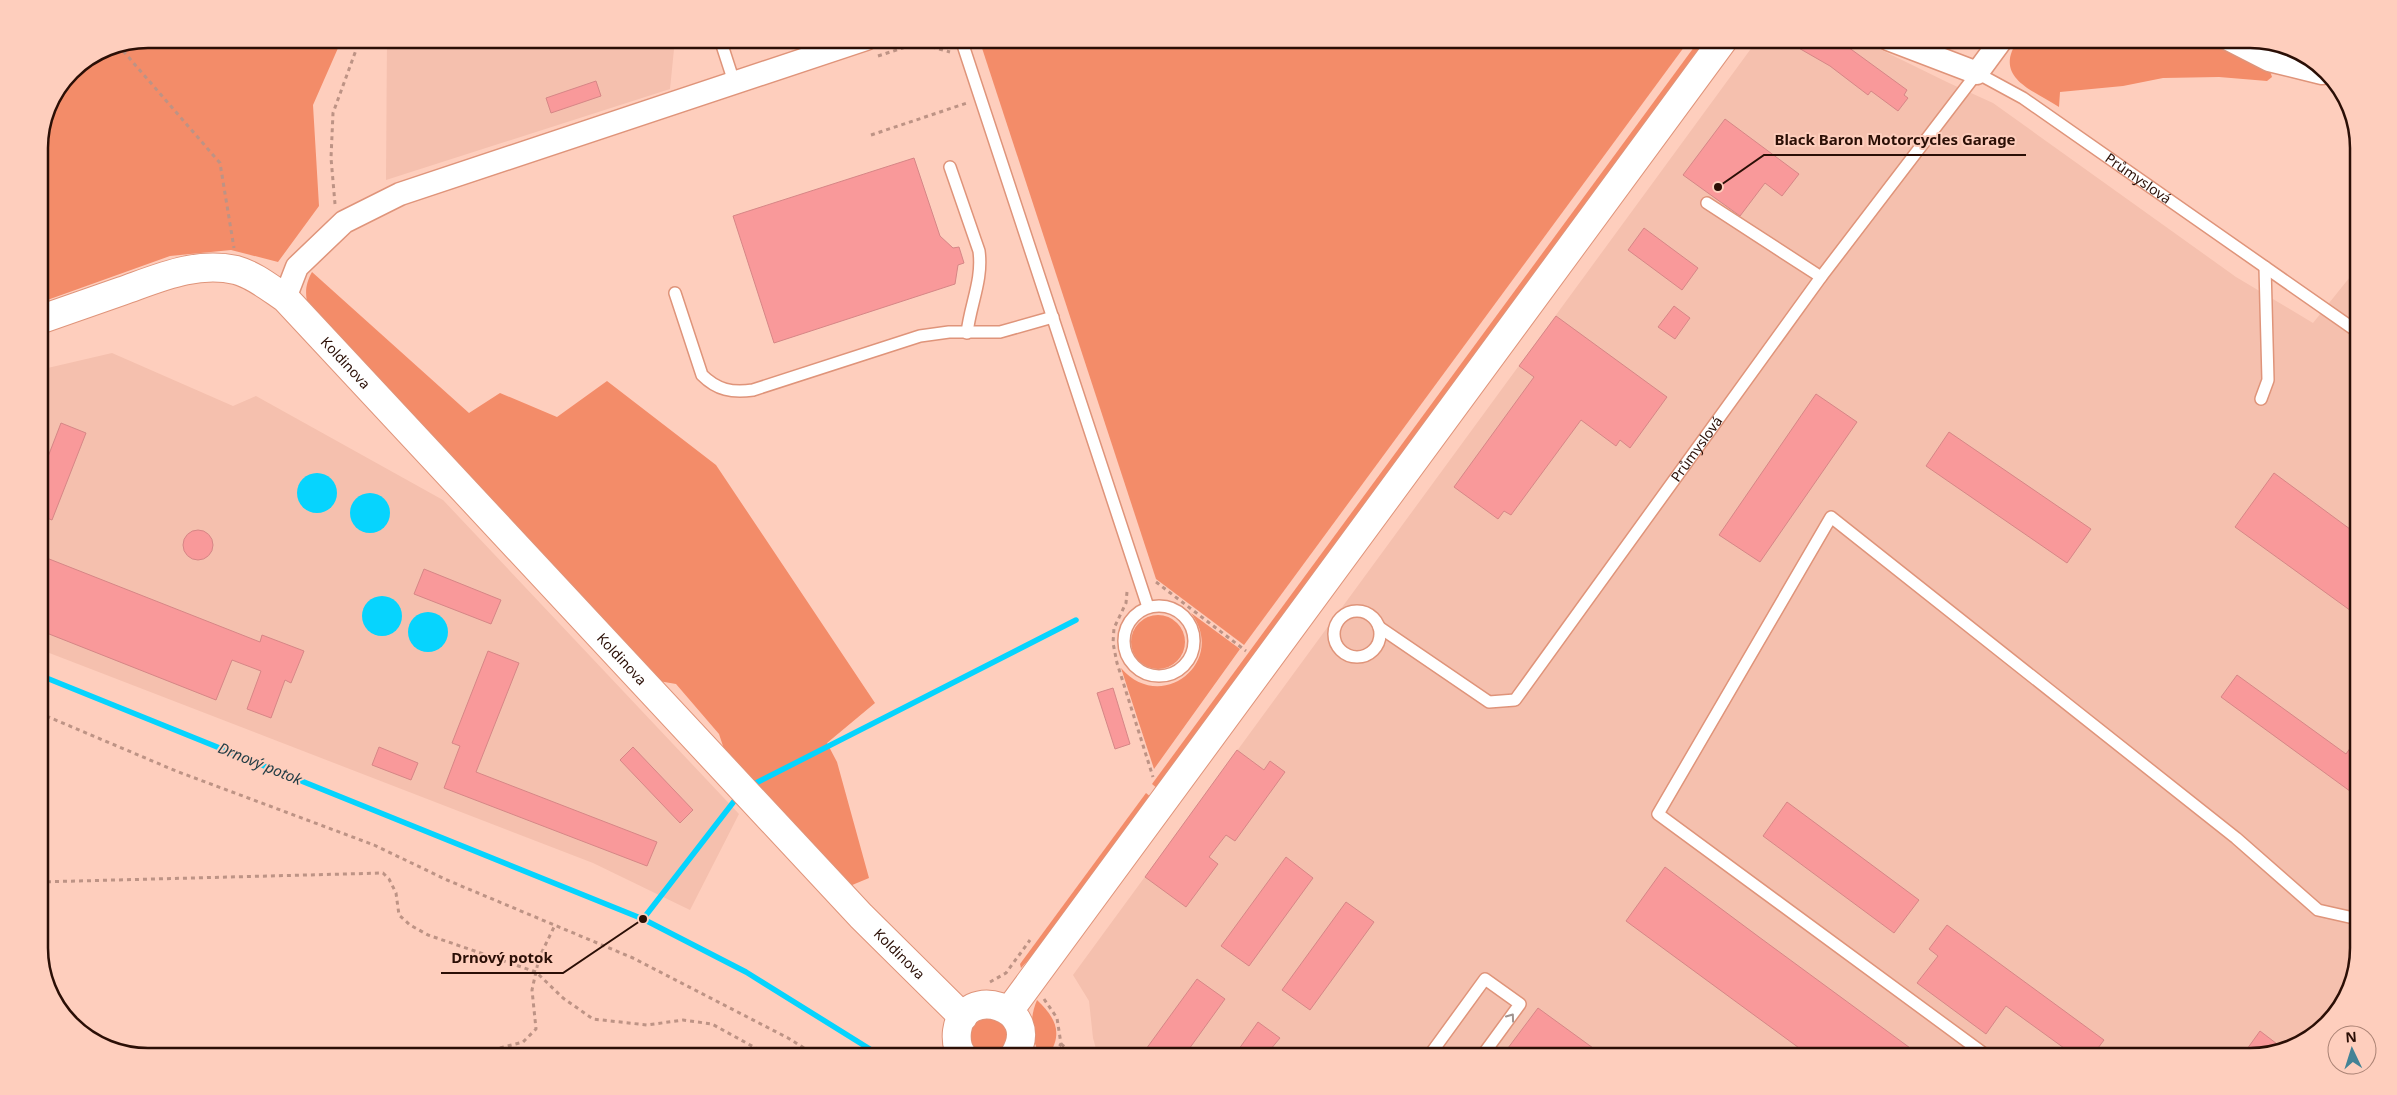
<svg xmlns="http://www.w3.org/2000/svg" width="2397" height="1095" font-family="'Noto Sans',sans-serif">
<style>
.built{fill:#f5c0ae}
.green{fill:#f38c69}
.water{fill:#06d4fe}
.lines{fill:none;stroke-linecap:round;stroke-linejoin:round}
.stream{stroke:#06d4fe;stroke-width:5.5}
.building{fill:#f9999a;stroke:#d68686}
.service-casing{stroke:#df947a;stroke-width:14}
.minor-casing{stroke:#df947a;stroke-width:25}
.secondary-casing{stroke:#df947a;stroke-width:30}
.path{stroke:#bd9385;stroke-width:3;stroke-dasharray:4 4;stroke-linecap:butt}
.service{stroke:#fff;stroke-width:11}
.minor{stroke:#fff;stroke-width:22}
.secondary{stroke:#fff;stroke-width:28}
.oneway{stroke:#a0938f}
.labels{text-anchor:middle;stroke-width:4;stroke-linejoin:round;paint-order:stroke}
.street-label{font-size:14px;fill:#2b0f06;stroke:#fecebd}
.water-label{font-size:15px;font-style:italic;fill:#243e46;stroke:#fecebd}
.rim{fill:none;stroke:#2b0f06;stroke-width:2.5}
.leader{fill:none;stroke:#2b0f06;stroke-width:2}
.callout-dot{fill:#2b0f06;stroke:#fecebd;stroke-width:2}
.callout-label{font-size:15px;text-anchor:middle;font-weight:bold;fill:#2b0f06;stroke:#fecebd;stroke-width:4;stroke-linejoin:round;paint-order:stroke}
</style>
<rect width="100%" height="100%" fill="#fecebd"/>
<!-- built -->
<g class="built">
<polygon points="387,39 675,39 670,89 386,180"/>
<polygon points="1758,39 1859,39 1949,83 1993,103 2236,277 2313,323 2358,267 2358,947 2350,989 2310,1038 2250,1056 1098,1056 1093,1038 1089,1001 1073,975"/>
<polygon points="112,353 233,406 256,396 443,500 739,814 690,910 593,863 39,649 39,370"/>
</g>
<!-- green -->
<g class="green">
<polygon points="148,39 342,39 313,105 319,206 278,262 231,250 170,256 39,303 39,141 50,100 71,70 106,47"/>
<polygon points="987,39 1690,39 1244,645 1156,579 981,45"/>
<polygon points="1700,39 1707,39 1158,789 1152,784"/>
<path d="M2019,39h174l22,3 54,26 3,9 -5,4 -48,-4 -56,1 -40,8 -63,6 -1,15c-26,-17 -68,-30 -40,-68z"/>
<path d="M312,272l157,141 31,-20 57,24 50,-36 109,84 159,238 -48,40 10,19 32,116 -24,10 -117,-127 -9,-27 -43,-50 -23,-4 -345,-373c-3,-14 -3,-22 4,-35z"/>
<path d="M1191,613l49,36 -86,120 -33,-101c40,47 107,-6 70,-55z"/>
<circle cx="1158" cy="642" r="27"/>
<polygon points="1146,793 1152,798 1033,955 1021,968 1020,964"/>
<path d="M1037,1000c18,17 27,33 11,56h-7c-11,-18 -12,-37 -4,-56z"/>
<path d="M994,1015l16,14 -4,22c-11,7 -36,9 -37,-10 -1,-6 3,-14 4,-20z"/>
</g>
<!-- water -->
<g class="water">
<circle cx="317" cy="493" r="20"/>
<circle cx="370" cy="513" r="20"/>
<circle cx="382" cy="616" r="20"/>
<circle cx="428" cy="632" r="20"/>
</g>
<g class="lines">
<!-- stream -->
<g class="stream">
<polyline points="39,675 643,919 746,972 881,1056"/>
<polyline points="754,784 1076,620"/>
<polyline points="643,919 735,800"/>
</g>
</g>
<!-- building -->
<g class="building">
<polygon points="1783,39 1837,39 1907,90 1904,95 1908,98 1898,111 1871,91 1868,95 1830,66"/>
<polygon points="596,81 601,96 551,113 546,98"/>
<polygon points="1725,119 1799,174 1782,196 1765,183 1740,216 1683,175"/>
<polygon points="914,158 940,236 953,248 959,247 964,263 958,265 955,284 774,343 733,216"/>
<polygon points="1644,228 1698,268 1682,290 1628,250"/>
<polygon points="1674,306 1690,318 1675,339 1658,327"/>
<polygon points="1556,316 1667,397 1630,448 1620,440 1616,446 1581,420 1511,515 1504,511 1498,519 1454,487 1534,377 1519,366"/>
<polygon points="1816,394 1857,422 1760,562 1719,535"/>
<polygon points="61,423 86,433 52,520 39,515 39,480"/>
<polygon points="1949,432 2091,529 2067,563 1926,466"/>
<polygon points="2274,473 2358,535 2358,616 2235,527"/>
<circle cx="198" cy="545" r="15"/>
<polygon points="39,555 260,642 262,635 304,651 291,683 285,680 271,718 247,709 261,671 232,660 216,700 39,630"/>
<polygon points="424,569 501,600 491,624 414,594"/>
<polygon points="488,651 519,663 476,772 657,842 647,866 444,788 460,746 452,743"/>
<polygon points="2237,675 2346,754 2358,737 2358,797 2221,697"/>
<polygon points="1113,688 1130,744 1115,749 1097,693"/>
<polygon points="379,747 418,763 411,780 372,765"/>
<polygon points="633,747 693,810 680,823 620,760"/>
<polygon points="1237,750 1264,770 1270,761 1285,772 1235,841 1226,835 1209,857 1218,864 1186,907 1145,877"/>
<polygon points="1787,802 1919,900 1894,933 1763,836"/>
<polygon points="1286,857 1313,878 1249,966 1221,946"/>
<polygon points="1665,867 1759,937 1921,1056 1810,1056 1720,990 1626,921"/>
<polygon points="1346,902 1374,922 1310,1010 1282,990"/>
<polygon points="1947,925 2104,1040 2092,1056 2075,1056 2006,1006 1986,1034 1917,983 1938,956 1929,949"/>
<polygon points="1197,979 1225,999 1184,1056 1141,1056"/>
<polygon points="1538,1008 1604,1056 1502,1056"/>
<polygon points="1258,1022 1280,1038 1265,1056 1234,1056"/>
<polygon points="2260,1031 2281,1047 2250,1056 2242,1056"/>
</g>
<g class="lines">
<defs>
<g id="service">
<polyline points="720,39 734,82"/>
<polyline points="961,39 1148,607"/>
<path d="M950,167l29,84c4,29 -9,54 -12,82"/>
<polyline points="1707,203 1821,277"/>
<path d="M675,293l27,82c15,15 30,18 51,15l167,-54 29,-4h51l53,-15"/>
<polyline points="2261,399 2268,380 2265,267"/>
<circle cx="1159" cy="641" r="35"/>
<circle cx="1357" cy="634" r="23"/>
<path id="s1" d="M1379,627l110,75 26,-2 306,-423 156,-204 46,25 335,234"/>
<polyline points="1429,1056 1485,979 1520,1004 1482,1056"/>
<polyline points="1987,1056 1658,814 1831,517 2236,838 2318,910 2358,919"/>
</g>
<g id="minor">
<polyline points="1888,39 1977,73 2002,39"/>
<polyline points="2228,39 2269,60 2322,73"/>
<polyline points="285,298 297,267 344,222 400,194 866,39"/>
</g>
<g id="secondary">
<path id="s2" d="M39,320c28,-10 55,-19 83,-29 37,-13 74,-30 114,-21 18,5 34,18 49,28l576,618 102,101"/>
<polyline points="1009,1011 1724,39"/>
<path d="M963,1056c-6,-7 -7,-16 -6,-25 6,-48 88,-25 57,25"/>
</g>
</defs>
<!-- service casing -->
<use href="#service" class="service-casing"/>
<!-- minor casing -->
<use href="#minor" class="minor-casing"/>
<!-- secondary casing -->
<use href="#secondary" class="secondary-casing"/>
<!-- path -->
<g class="path">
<polyline points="1859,39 1869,45"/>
<polyline points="118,45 220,163 234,248"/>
<polyline points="878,56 918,43 950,52"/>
<polyline points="871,135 967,103"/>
<polyline points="335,204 331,158 333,113 360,39"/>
<polyline points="1156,582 1246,651"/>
<polyline points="1127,592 1126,603 1114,628 1113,643 1117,663 1153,777"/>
<polyline points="39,713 176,771 374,845 447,880 633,958 788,1038 817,1056"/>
<polyline points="39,882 383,873 389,879 396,893 399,915 410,925 428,935 536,972 563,998 593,1019 647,1025 683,1020 712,1024 770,1056"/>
<polyline points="990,982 1006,973 1030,940"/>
<polyline points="1044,999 1057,1018 1061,1044 1052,1056"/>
<polyline points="1061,1044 1077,1056"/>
<polyline points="469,1056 523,1042 536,1029 532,990 539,958 555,925"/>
</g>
<!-- service -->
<use href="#service" class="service"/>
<!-- minor -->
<use href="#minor" class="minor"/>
<!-- secondary -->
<use href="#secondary" class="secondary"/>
</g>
<!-- one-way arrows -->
<defs><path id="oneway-chevron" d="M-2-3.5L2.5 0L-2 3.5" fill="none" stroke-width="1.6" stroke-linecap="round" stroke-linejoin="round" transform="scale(1.25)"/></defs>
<use class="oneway" href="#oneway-chevron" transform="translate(1511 1017) rotate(-54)"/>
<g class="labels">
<!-- street labels -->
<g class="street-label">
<text dy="5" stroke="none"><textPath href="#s1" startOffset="1131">Průmyslová</textPath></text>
<text dy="5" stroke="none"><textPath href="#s2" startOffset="351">Koldinova</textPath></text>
<text dy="5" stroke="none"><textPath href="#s1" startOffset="469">Průmyslová</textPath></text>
<text dy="5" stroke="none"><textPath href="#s2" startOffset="756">Koldinova</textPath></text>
<text dy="5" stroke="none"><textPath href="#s2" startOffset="1161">Koldinova</textPath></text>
</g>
<!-- water labels -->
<g class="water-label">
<text transform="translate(260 764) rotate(22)" y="5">Drnový potok</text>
</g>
</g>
<!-- crop -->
<path d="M0 0H2397V1095H0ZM148 48H2250A100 100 0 0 1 2350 148V948A100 100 0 0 1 2250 1048H148A100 100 0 0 1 48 948V148A100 100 0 0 1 148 48Z" fill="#fecebd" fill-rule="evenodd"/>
<path class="rim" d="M148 48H2250A100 100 0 0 1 2350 148V948A100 100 0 0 1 2250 1048H148A100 100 0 0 1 48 948V148A100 100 0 0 1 148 48Z"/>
<!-- callouts -->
<path class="leader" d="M1718 187L1764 155H2026M643 919L563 973H441"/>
<g class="callout-dot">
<circle cx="1718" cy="187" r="5"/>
<circle cx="643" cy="919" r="5"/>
</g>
<g class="callout-label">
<text x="1895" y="145">Black Baron Motorcycles Garage</text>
<text x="502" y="963">Drnový potok</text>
</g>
<!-- north arrow -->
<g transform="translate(2352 1050) rotate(356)"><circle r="24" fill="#fecebd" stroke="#aa8274"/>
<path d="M0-4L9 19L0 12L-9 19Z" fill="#438396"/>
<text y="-8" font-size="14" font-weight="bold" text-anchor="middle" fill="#2b0f06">N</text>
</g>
</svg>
